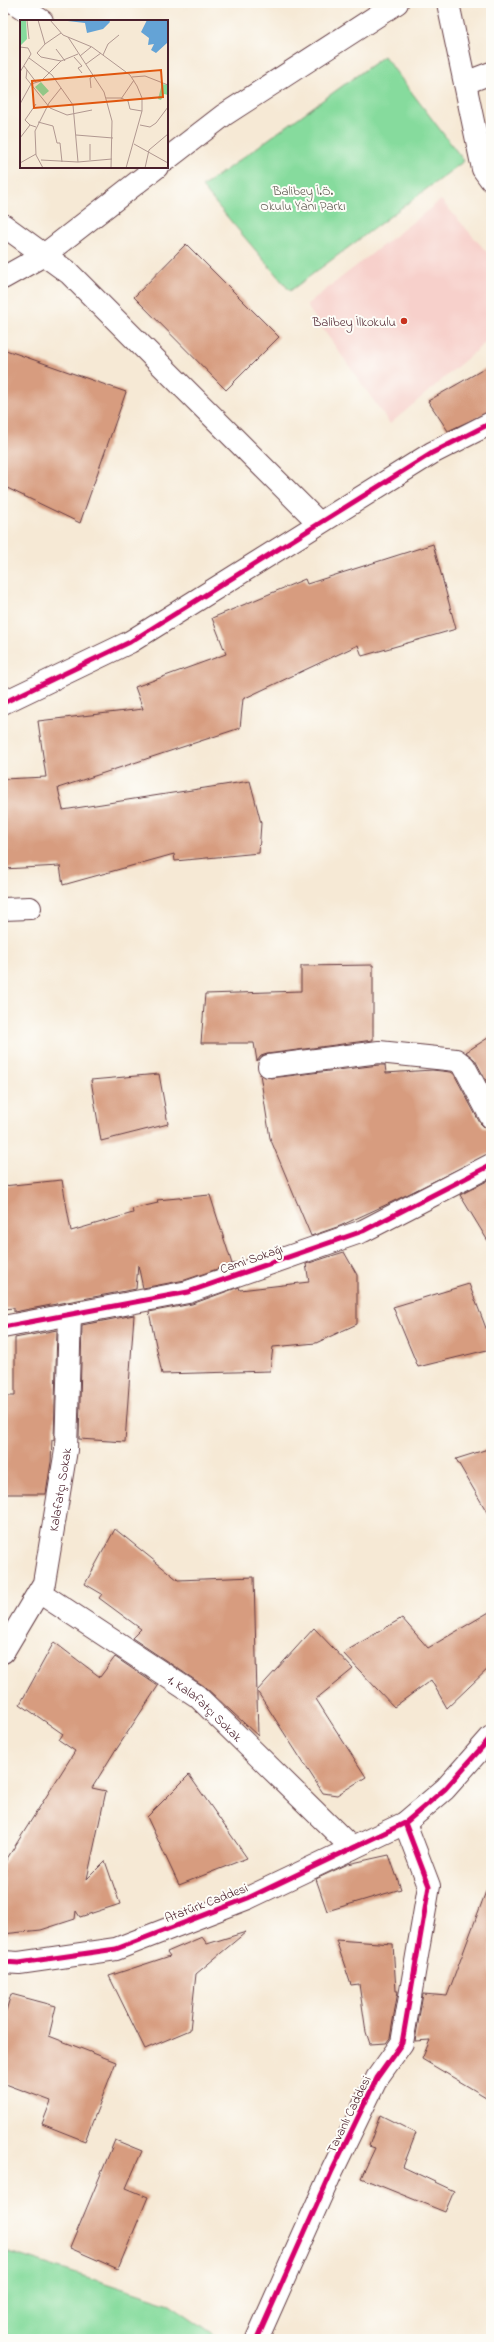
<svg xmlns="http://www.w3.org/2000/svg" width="494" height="2342" font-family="'Indie Flower',sans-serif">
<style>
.built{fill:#f7d0cb}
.green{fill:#86db9d;stroke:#687d64}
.building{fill:#d79c7f}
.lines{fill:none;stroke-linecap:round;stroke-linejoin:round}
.minor-casing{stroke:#643d44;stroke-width:24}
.minor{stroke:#fff;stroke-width:22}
.cycleway-casing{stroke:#fdfcf7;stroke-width:8}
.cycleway{stroke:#d6006c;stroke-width:5}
.poi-dot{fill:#c8321e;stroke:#fdfcf7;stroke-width:1.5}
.labels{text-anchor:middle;stroke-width:4;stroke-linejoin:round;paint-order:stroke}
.park-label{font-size:13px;fill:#5c574d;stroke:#fdfcf7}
.poi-label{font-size:13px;fill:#4a1f2b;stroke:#fdfcf7;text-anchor:end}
.street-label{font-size:13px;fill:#4a1f2b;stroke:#fdfcf7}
.inset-road{fill:none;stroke:#b19891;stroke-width:1}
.view{fill:#e0560e;fill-opacity:0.15;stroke:#e0560e;stroke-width:2}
.inset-edge{fill:none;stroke:#4a1f2b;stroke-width:2}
</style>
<rect width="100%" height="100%" fill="#fdfcf7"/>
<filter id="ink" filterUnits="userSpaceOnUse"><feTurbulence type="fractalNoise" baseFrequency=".025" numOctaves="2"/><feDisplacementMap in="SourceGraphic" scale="8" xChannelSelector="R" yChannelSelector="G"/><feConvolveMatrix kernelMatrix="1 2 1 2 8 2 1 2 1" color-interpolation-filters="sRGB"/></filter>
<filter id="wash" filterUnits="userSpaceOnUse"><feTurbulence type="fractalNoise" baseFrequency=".012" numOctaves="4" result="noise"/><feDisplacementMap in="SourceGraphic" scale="16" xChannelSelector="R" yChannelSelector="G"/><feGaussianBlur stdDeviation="0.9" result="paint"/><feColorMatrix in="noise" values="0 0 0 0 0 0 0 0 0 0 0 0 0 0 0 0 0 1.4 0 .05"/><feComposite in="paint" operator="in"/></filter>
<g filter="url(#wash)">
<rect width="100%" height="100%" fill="#f6e9d5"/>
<!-- built -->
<polygon class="built" points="441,200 491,257 491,338 390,424 306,305"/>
<!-- green -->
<g class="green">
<polygon points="384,56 464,161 290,291 202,187"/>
<polygon points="3,2250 170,2304 221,2339 7,2339 3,2337"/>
</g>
<g id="blocks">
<!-- building -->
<g class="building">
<polygon points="186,244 279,337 226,390 134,297"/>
<polygon points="3,349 126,392 80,523 3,486"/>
<polygon points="491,365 491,411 448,431 428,401"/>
<polygon points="433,544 456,629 362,656 358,645 243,699 240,728 58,788 63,810 250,781 261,823 259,853 175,861 174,854 63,885 60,866 3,869 3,779 46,777 38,721 143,709 135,687 226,654 212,618 305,579 307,584"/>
<polygon points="373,965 373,1040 267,1054 261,1056 257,1061 254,1043 201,1043 205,994 301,991 301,966"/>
<polygon points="491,1036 491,1090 475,1060 466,1052"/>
<polygon points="379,1065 385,1065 386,1073 432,1070 451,1072 454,1074 480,1123 485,1128 491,1129 491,1153 392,1202 340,1226 311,1236 270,1138 260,1074 271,1078"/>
<polygon points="159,1074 168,1124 101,1141 91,1080"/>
<polygon points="491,1179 491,1246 460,1195"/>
<polygon points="62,1180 71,1231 133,1213 132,1209 158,1203 157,1200 210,1195 232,1264 185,1280 143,1288 138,1265 136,1289 14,1312 14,1308 3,1309 3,1186"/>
<polygon points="344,1252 357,1275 357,1324 316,1343 273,1347 270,1371 162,1374 149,1312 192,1304 239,1287 240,1290 309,1282 306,1264"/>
<polygon points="469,1284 491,1341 491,1349 418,1367 393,1307"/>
<polygon points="134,1315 125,1442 79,1439 82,1325"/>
<polygon points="57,1330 54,1440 52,1440 51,1462 46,1494 3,1494 3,1396 15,1396 15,1338"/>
<polygon points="491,1448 491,1519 456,1459"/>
<polygon points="115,1529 178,1580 254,1577 258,1736 204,1686 132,1638 141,1629 99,1598 102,1594 85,1584"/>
<polygon points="491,1611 491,1666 447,1708 431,1680 394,1707 343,1653 402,1618 428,1648"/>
<polygon points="314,1628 353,1669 316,1699 366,1777 337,1795 323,1793 257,1691"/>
<polygon points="54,1642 100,1677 115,1657 158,1686 116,1750 116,1749 92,1788 106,1791 87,1879 105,1861 120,1904 80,1917 76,1911 75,1919 41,1930 3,1934 3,1865 75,1751 59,1740 63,1734 20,1704"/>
<polygon points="189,1775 247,1858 179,1885 147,1817"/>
<polygon points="389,1855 401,1889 327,1911 316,1879 348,1864"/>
<polygon points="488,1886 491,1887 491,2100 422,2059 430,2040 415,2041 423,1994 447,1996"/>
<polygon points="246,1932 196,1974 190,2030 145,2049 109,1976 170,1956 167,1952 202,1937 207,1944"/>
<polygon points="336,1940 393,1944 396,1991 398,1991 390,2038 386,2043 370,2044 366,2032 359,1984 351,1985"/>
<polygon points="11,1994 56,2006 49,2036 116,2062 85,2141 42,2124 51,2101 3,2083 3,2021"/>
<polygon points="380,2115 416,2133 403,2167 454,2191 445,2212 361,2178 375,2148 369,2146"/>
<polygon points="115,2140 142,2151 126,2188 148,2197 118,2269 70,2248"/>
</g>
</g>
</g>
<g filter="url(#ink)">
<use href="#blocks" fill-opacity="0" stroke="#643d44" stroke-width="1"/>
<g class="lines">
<defs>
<g id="minor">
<polyline points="15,3 42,21"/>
<polyline points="448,3 483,169 491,180"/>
<polyline points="465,83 491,73"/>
<polyline points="167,159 224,115 397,3"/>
<polyline points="3,225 69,273 319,523"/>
<polyline points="3,278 44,255 157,167"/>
<polyline points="3,703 130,642 432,453 491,423"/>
<polyline points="3,909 30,908"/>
<polyline points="269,1066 379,1052 456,1060 464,1066 491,1117"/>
<polyline points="3,1327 188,1292 363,1231 491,1165"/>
<path id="s1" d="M39,1592l158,104 155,152"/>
<path id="s2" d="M3,1652l41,-69 22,-133 4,-136"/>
<polyline points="3,1962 19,1963 116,1949 248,1898 405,1823 445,1789 491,1737"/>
<polyline points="257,2339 331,2173 377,2078 402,2043 429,1886 405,1823"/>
</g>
</defs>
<!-- minor casing -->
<use href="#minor" class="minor-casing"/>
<!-- minor -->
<use href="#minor" class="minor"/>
<defs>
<g id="cycleway">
<polyline points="3,703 130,642 432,453 491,423"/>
<polyline points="3,1327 188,1292 363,1231 491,1165"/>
<polyline points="3,1962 19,1963 116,1949 248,1898 405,1823 445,1789 491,1737"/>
<polyline points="257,2339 331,2173 377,2078 402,2043 429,1886 405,1823"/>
</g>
</defs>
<!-- cycleway casing -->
<use href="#cycleway" class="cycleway-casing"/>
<!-- cycleway -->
<use href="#cycleway" class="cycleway"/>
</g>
</g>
<!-- markers -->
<circle class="poi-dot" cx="404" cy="321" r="4"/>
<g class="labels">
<!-- park labels -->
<g class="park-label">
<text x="303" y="195">Balibey İ.Ö.<tspan x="303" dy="15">Okulu Yanı Parkı</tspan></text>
</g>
<!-- poi labels -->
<g class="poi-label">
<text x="396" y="326">Balibey İlkokulu</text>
</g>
<!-- street labels -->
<g class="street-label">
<text transform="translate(251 1258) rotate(-19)" y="5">Cami Sokağı</text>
<text dy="5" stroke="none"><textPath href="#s2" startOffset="175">Kalafatçı Sokak</textPath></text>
<text dy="5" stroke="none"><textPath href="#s1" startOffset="203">1. Kalafatçı Sokak</textPath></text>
<text transform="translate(206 1902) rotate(-21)" y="5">Atatürk Caddesi</text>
<text transform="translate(348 2114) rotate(-64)" y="5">Tavanlı Caddesi</text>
</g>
</g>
<!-- overview -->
<g transform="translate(20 20)">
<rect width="148" height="148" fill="#f6e9d5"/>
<path d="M0,0h6l1,19 -6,6zM21,62l8,9 -6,5 -8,-9zM142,64l6,1v10l-4,-1 -3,6 -3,-1z" fill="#86db9d"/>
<path d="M39,0h50l1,2 -7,7 -16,4 -2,-10zM127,0h21l-1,23 -11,10 -5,-3 3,-6 -6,1 1,-7 -8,-6z" fill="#64a3d6"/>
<path class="inset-road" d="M7,0l2,19M18,0l7,24M30,0l13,15 29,12 38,28 7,11 5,12v13l-16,57M48,17l36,55 8,29 -1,47M0,27l8,1 3,6 -11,18M36,29l9,12M17,33l4,4 20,4 17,-7M17,33l8,-9 16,-11M83,35l5,-11 11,-9M60,36l11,-9M54,37l8,9 -4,2 4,5M9,38l23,17 21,30 5,57M66,44l15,-11M4,46l12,16M7,50l-1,8 24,30 17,7 25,-5M112,57l13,-1 23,9M71,68l-1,-10 5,-3M86,78h15l7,3 2,8 12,2M101,79l13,-19M0,84l11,-20 10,-3 20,-20M18,102l15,4 4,17h3l2,19M10,105l-5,-5 11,-16M120,105l10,2 6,-4 12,-16M56,115l37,3M0,118l10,-13 6,2M114,124l34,19M129,130l19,-16M21,140l37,2 34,-3M70,140v-16M0,143l16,-9M23,148l-7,-13 -1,-24 14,-28 12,-15M125,148l4,-18"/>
<path class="view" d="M141,50l2,27 -129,11 -2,-27z"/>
<rect width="148" height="148" class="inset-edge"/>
</g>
<!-- margin -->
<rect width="494" height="2342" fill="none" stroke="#fdfcf7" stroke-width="16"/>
</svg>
